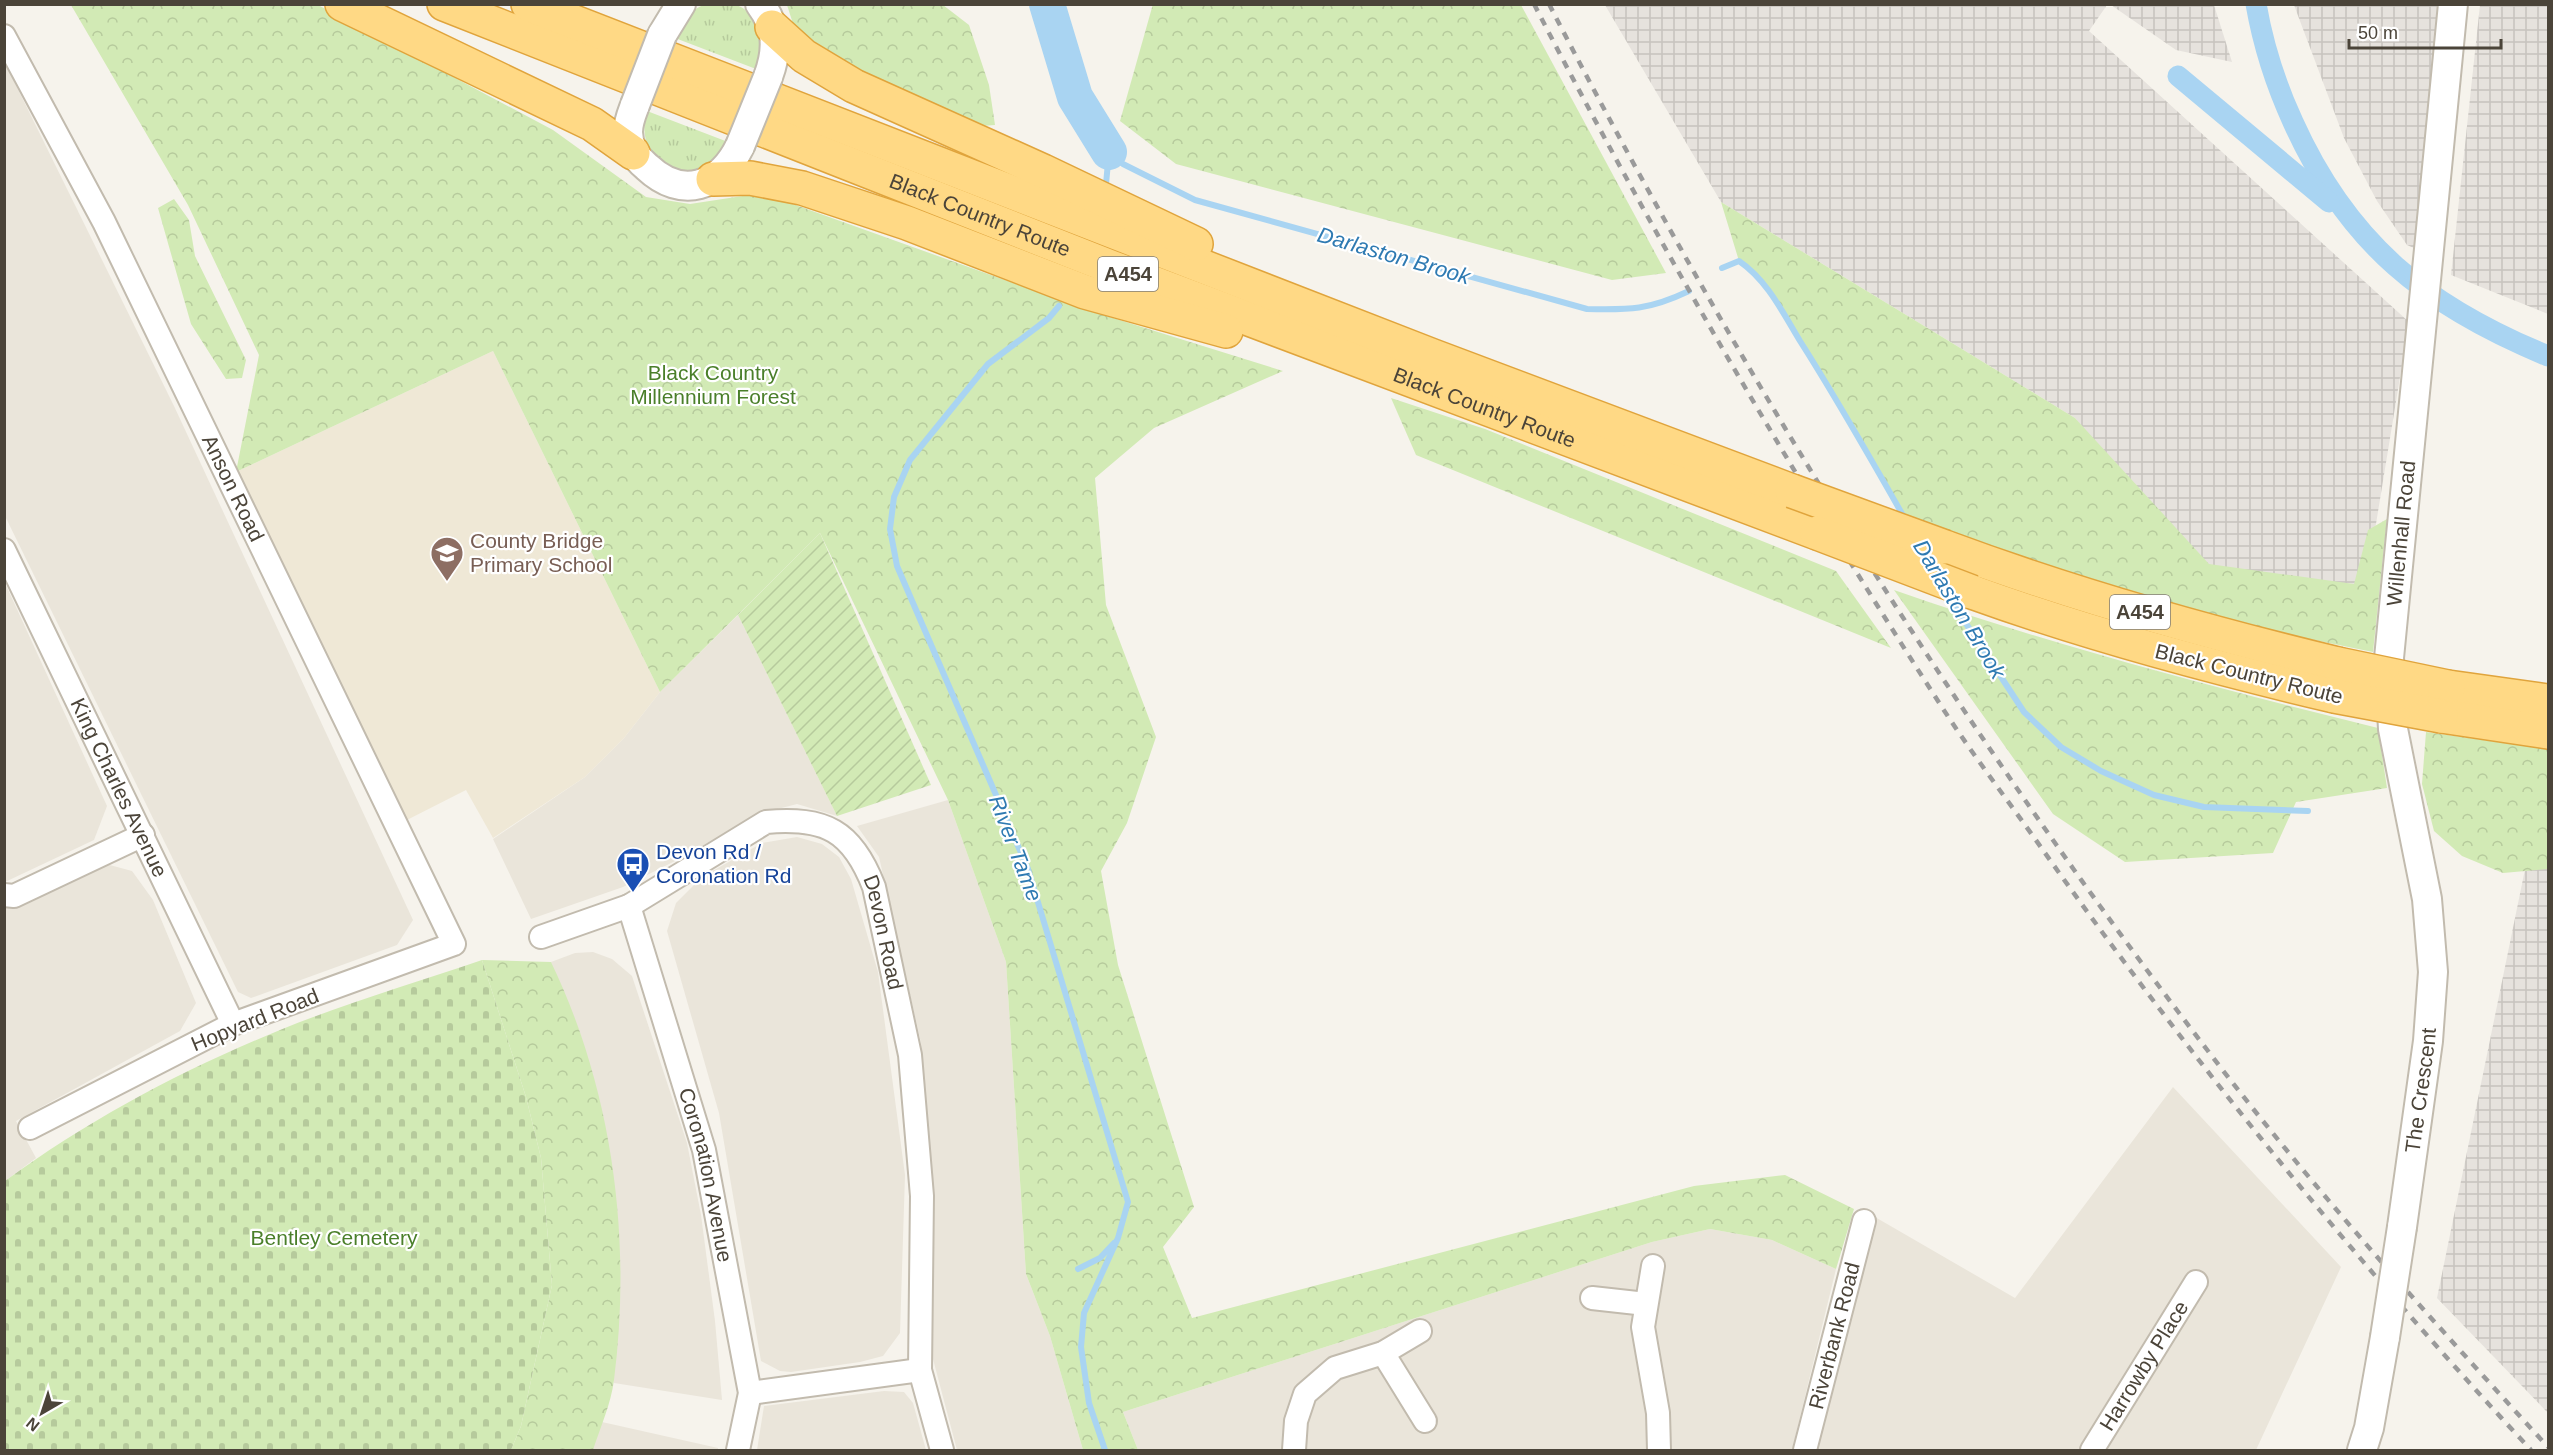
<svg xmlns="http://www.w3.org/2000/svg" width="2553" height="1455" font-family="Helvetica,sans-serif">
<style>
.residential{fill:#eae5da}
.industrial{fill:url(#industrial-grid)}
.education{fill:#efe8d6}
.grass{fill:url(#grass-tufts)}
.forest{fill:url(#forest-crowns)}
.cemetery{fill:url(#cemetery-stones)}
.garden{fill:url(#garden-furrows)}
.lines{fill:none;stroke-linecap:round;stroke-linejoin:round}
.stream{stroke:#a9d4f2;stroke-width:6}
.canal{stroke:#a9d4f2;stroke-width:21}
.river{stroke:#a9d4f2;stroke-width:36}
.minor-casing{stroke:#c2bbae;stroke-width:26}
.tertiary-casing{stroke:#c2bbae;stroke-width:32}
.trunk-casing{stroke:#e0a43c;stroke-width:36}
.minor{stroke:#fff;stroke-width:22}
.tertiary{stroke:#fff;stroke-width:28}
.trunk{stroke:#ffd985;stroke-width:33}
.rail{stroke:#9a9a9a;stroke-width:4.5;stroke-dasharray:8 8;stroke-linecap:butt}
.tertiary-bridge-casing{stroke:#c2bbae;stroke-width:32;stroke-linecap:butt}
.trunk-bridge-casing{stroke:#e0a43c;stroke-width:36;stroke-linecap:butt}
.tertiary-bridge{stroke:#fff;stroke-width:28}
.trunk-bridge{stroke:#ffd985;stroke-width:33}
.labels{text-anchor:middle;stroke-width:4.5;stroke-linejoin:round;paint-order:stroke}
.shield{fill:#fff;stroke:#817c74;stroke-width:1.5}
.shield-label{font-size:20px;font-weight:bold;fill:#4b4439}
.street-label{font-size:21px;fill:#4b4439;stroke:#fff}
.park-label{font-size:21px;fill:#4a7f2a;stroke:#fff}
.education-label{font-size:21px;fill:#785e54;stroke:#fff;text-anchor:start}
.transit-label{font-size:21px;fill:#164399;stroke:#fff;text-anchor:start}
.water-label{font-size:22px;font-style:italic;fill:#2e7ab2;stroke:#fff}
</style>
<defs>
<pattern id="industrial-grid" width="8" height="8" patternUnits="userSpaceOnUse" patternTransform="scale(1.5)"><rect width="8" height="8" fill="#e6e2dd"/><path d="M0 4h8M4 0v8" fill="none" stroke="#c7c3be"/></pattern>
<pattern id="grass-tufts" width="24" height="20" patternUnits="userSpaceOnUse" patternTransform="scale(1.5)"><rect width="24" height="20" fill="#d2eab5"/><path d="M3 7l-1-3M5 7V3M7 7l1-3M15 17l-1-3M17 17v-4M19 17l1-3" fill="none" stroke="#b6ca9c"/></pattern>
<pattern id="forest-crowns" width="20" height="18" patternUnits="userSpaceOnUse" patternTransform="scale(1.5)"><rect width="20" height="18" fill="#d2eab5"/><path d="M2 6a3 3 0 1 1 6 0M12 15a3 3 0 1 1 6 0" fill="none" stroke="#b6ca9c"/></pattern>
<pattern id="cemetery-stones" width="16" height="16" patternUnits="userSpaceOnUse" patternTransform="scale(1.5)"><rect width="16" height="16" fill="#d2eab5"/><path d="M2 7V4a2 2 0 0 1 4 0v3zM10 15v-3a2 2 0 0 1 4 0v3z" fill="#b6ca9c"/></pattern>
<pattern id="garden-furrows" width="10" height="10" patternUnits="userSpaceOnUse" patternTransform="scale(1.5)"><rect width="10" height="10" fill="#d2eab5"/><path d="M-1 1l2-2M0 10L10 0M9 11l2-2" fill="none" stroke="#b6ca9c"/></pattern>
</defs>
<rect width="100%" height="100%" fill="#f6f3ec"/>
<!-- residential -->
<g class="residential">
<polygon points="5,63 174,406 413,920 397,945 251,998 238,992 5,516"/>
<polygon points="5,583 107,806 94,840 5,882"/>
<polygon points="738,615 837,816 797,804 758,814 679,859 623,887 531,919 493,839 585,777 624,738 660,692"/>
<polygon points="948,800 1006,962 1026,1274 1050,1336 1083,1450 957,1450 933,1359 921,1043 879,857 857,826"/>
<polygon points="797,837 822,844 839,857 851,879 878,972 905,1175 900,1333 883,1356 860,1362 791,1372 780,1371 761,1361 719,1113 667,931 676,903 702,877 762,843"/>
<polygon points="106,864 132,871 153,900 196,1003 180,1031 16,1121 36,1158 5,1181 4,906 25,905"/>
<polygon points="593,952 612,959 632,976 687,1143 701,1215 715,1321 722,1400 614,1383 551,962 575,953"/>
<polygon points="2173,1087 2341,1267 2256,1450 1816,1450 1875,1217 2015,1298"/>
<polygon points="1710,1229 1772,1240 1836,1269 1792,1450 1138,1450 1123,1412 1652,1242"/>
<polygon points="884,1391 904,1392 913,1403 926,1450 757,1450 764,1406"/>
<polygon points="602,1422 718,1448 718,1450 591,1450"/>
</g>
<!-- industrial -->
<g class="industrial">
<polygon points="1605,5 2107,5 2089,31 2409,322 2366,585 2201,572 2075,418 1721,202"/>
<polygon points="2111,5 2214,5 2232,62 2176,50"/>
<polygon points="2294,5 2446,5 2416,249 2407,245 2377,201 2344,138"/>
<polygon points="2480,5 2548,5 2548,314 2451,275"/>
<polygon points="2545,772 2548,773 2548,1413 2437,1298"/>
</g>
<!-- education -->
<polygon class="education" points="493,351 660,692 624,738 585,777 493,838 466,790 401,823 236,472"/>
<!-- grass -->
<g class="grass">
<path d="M703,5c10,0 23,-3 33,0 18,5 27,29 25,46 0,6 -4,13 -5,18l-81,-31 15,-26z"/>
<path d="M647,111l81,31c-4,6 -8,15 -14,19 -38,30 -81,-7 -67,-50z"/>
</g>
<!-- forest -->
<g class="forest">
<polygon points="1153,4 1521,5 1666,273 1612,280 1176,164 1120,121"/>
<polygon points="71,5 318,5 553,130 646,197 690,204 762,193 1097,313 1283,371 1154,428 1095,478 1106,605 1156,737 1127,823 1101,871 1118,965 1194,1207 1163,1247 1192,1318 1694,1186 1785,1175 1854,1209 1836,1269 1772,1240 1710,1229 1652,1242 1123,1412 1138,1450 1083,1450 1050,1336 1026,1274 1006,962 948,800 820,533 660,692 493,351 236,472 259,355 188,205"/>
<polygon points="787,5 943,5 969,25 989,85 995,125 981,126 833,61 796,33"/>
<polygon points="174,199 189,220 195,256 246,360 242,378 226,379 191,324 158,208"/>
<polygon points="1721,202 2075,418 2209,564 2354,584 2368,530 2387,519 2373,652 2221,621 2067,577 1905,519 1841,405 1770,293 1752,270 1739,261"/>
<polygon points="1391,398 1485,429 1836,571 1891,648 1416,455"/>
<path d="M1894,590c158,55 321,98 484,138l9,60 -91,14 -23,51 -148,9 -72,-48z"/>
<polygon points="2426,732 2548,749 2548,869 2503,873 2462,856 2434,831 2422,784"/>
<path d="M482,960l69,2c62,129 81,277 63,418 -3,24 -14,48 -21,70h-82l10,-24 31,-141 -11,-127 -15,-61z"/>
</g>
<!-- cemetery -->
<path class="cemetery" d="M482,960l44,137 15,61 11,127 -31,141 -10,24h-506v-269c85,-62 177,-111 275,-151 66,-27 135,-47 202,-70z"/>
<!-- garden -->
<polygon class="garden" points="820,533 931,785 837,816 738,615"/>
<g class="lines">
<!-- stream -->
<g class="stream">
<path d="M1109,152l14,12 72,36 392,109c43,1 62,1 102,-18"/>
<polyline points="1106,184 1109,152"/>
<path d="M1722,268l17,-7c28,19 44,52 61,80 37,58 71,118 105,178"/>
<polyline points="1059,306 1049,318 988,364 910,460 894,497 890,529 897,566 1028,869 1128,1202 1118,1238 1084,1313 1081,1347 1089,1403 1105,1450"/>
<polyline points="1948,596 2024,712 2061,747 2101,771 2154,795 2204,807 2308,811"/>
<polyline points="1078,1269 1100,1258 1114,1243"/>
</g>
<!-- canal -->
<g class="canal">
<path d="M2256,4c7,40 20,81 37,118 55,122 133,184 255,234"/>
<polyline points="2178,76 2329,202"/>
</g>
<!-- river -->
<polyline class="river" points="1047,4 1075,97 1109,152"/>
<defs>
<g id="minor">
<path id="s1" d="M4,36l100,186 350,722 -221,80 -203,104"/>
<path id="s2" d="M4,550l229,474"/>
<polyline points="4,895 14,896 143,835"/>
<path id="s3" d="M629,906l75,244 46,243 -12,57"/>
<path id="s4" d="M541,937l88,-31 137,-84c59,-5 86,8 108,65l36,168 12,141 -2,174 22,80"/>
<polyline points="1653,1266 1643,1327 1658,1413 1659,1450"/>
<polyline points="1592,1298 1646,1304"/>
<polyline points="1383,1353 1425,1421"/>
<polyline points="750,1393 920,1370"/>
<polyline points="1294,1450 1296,1421 1305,1394 1335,1368 1383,1353 1420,1331"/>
<path id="s5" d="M1805,1450l59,-229"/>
<path id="s6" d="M2092,1450l104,-168"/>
</g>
<g id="tertiary">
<path d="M760,4c18,24 18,46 8,73"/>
<polyline points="662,35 681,4"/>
<path d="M635,105c-3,8 -7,17 -7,27 0,15 8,26 19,35 35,33 73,20 93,-21"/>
<path id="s7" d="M2402,1227l26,-186 5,-69 -6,-73 -34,-170 -4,-71 64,-654"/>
<polyline points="2362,1450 2369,1428 2385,1337"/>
</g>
<g id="trunk">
<polyline points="342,4 592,124 633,153"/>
<path id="s8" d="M444,4l667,263 706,266"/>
<polyline points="528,4 1433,356 1792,491"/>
<polyline points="772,27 804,56 854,86 1043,171 1196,244"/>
<polyline points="713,179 750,178 802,188 907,223 1085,292 1226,331"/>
<path d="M1945,547c129,48 260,85 393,117"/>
<path d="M1972,592c119,43 239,75 362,104"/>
<polyline points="2448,687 2548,701"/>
<polyline points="2441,716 2548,732"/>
</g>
</defs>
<!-- minor casing -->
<use href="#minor" class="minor-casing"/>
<!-- tertiary casing -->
<use href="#tertiary" class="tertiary-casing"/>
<!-- trunk casing -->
<use href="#trunk" class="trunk-casing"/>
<!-- minor -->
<use href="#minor" class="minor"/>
<!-- tertiary -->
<use href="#tertiary" class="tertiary"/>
<!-- trunk -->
<use href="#trunk" class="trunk"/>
<!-- rail -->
<g class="rail">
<path d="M1534,4c123,239 259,472 404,697 33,52 72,102 107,152 149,210 311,409 486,597"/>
<path d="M1549,4c189,367 408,720 659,1047 106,139 223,268 340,396"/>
</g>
<defs>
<g id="tertiary-bridge">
<polyline points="635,105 662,35"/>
<polyline points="740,146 768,77"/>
<polyline points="2385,1337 2402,1227"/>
</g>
<g id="trunk-bridge">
<polyline points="1792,491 1945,547"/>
<polyline points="1817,533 1972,592"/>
<polyline points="2338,664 2448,687"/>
<polyline points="2334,696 2441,716"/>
</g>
</defs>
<!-- tertiary-bridge casing -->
<use href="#tertiary-bridge" class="tertiary-bridge-casing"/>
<!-- trunk-bridge casing -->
<use href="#trunk-bridge" class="trunk-bridge-casing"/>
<!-- tertiary-bridge -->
<use href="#tertiary-bridge" class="tertiary-bridge"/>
<!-- trunk-bridge -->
<use href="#trunk-bridge" class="trunk-bridge"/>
</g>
<!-- icons -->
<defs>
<symbol id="school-pin" viewBox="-11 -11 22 30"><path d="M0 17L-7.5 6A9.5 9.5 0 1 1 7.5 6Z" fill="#8d6e63" stroke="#fff"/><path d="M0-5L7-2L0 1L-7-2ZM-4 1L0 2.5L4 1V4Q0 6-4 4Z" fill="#fff"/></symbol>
<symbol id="bus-pin" viewBox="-11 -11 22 30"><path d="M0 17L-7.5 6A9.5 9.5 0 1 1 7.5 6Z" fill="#1a4fb4" stroke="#fff"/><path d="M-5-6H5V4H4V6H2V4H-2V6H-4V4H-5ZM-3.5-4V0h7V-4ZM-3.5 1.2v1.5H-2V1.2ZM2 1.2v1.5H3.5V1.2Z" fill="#fff"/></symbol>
</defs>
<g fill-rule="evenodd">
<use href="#school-pin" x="428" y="534" width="38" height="52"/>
<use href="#bus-pin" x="614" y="845" width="38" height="52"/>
</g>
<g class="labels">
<!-- shield labels -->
<g class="shield">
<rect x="1098" y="257" width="60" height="34" rx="4.5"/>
<rect x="2110" y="595" width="60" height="34" rx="4.5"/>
</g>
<g class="shield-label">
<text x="1128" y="281">A454</text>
<text x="2140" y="619">A454</text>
</g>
<!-- street labels -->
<g class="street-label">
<text dy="7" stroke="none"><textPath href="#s8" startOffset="576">Black Country Route</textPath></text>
<text dy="7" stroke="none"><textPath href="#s8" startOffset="1116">Black Country Route</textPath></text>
<text dy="7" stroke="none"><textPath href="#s1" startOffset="507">Anson Road</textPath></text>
<text dy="7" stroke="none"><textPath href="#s7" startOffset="700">Willenhall Road</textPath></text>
<text transform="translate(2249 674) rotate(14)" y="7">Black Country Route</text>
<text dy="7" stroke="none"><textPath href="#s2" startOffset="264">King Charles Avenue</textPath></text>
<text dy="7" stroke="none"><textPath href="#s4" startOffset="440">Devon Road</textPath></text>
<text transform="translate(255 1020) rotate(-22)" y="7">Hopyard Road</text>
<text dy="7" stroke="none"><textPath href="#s7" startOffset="138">The Crescent</textPath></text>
<text dy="7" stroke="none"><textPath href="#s3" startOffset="280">Coronation Avenue</textPath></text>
<text dy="7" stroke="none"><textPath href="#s5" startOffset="118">Riverbank Road</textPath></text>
<text dy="7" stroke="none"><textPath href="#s6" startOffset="99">Harrowby Place</textPath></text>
</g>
<!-- park labels -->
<g class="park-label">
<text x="713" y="380">Black Country<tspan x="713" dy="24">Millennium Forest</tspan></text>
<text x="334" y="1245">Bentley Cemetery</text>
</g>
<!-- education labels -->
<g class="education-label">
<text x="470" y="548">County Bridge<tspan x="470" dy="24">Primary School</tspan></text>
</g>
<!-- transit labels -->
<g class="transit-label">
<text x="656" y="859">Devon Rd /<tspan x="656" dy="24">Coronation Rd</tspan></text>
</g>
<!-- water labels -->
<g class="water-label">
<text transform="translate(1394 255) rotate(16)" y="8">Darlaston Brook</text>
<text transform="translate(1960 609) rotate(59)" y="8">Darlaston Brook</text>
<text transform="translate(1016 848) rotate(69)" y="8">River Tame</text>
</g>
</g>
<!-- border -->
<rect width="2553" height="1455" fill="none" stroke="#4b4439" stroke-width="12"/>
<!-- north arrow -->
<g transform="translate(42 1413) rotate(219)" stroke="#ffffff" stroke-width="4.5" paint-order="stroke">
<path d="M0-4.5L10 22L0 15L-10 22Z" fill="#4b4439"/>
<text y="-9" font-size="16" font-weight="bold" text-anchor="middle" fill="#4b4439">N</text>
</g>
<!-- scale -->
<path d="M2349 39v9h152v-9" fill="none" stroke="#4b4439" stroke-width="3"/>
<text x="2358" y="39" font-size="18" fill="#4b4439" stroke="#ffffff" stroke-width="4.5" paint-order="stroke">50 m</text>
</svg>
